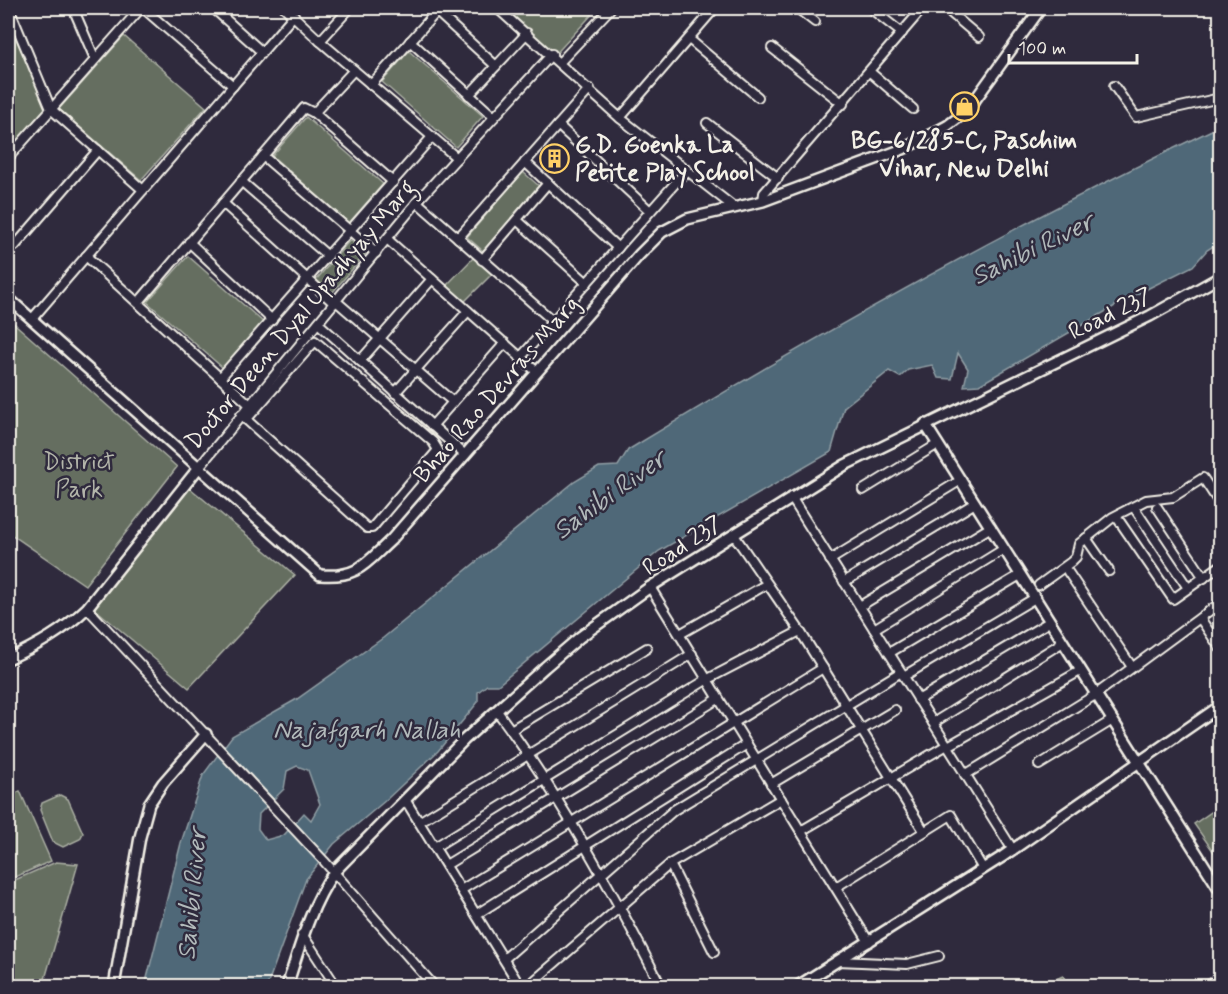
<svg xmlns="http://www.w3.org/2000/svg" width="1228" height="994" font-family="Mynerve,sans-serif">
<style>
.green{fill:#656e61;stroke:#acb0a4;stroke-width:1.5}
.water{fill:#4f6878;stroke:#919fa5;stroke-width:1.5;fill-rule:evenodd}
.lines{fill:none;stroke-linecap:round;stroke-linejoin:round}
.minor-casing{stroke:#f4f1e8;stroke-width:12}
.tertiary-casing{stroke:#f4f1e8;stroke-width:14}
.minor{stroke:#2f2a3d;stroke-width:8}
.tertiary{stroke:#2f2a3d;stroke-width:9}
.labels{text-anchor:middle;stroke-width:5;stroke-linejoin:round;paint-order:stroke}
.poi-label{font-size:24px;font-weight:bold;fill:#f4f1e8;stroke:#2f2a3d}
.street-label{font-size:24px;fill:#f4f1e8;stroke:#2f2a3d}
.park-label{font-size:24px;fill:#b4b6ab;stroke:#2f2a3d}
.water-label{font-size:26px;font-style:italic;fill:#b2babb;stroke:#2f2a3d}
</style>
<rect width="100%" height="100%" fill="#2f2a3d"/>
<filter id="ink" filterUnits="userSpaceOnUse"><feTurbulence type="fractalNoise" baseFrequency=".0167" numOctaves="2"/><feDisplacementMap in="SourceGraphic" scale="12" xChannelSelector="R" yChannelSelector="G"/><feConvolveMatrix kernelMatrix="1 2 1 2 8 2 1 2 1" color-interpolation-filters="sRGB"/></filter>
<g filter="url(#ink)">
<!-- green -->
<g class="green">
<polygon points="498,8 598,8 551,59"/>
<polygon points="8,21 47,106 8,151"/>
<polygon points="124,36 206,107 141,180 59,109"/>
<polygon points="409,51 483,116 456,147 382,82"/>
<polygon points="306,117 383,184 349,223 272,156"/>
<polygon points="523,172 539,186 483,251 467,237"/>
<polygon points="350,240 366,253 332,293 316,280"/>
<polygon points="188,256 263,322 223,368 147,302"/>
<polygon points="475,256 494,272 464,302 446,286"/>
<polygon points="8,318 177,467 85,585 8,532"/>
<polygon points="185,484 295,575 189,688 94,608"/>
<polygon points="20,791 51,861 8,880 8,797"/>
<polygon points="60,795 68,799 83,833 80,839 63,847 53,842 40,810 42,803"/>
<polygon points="1220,806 1220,861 1194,824"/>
<polygon points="56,862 78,864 43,986 8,986 8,883"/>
<polygon points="1063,976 1070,986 1040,986"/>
</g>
<!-- water -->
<path class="water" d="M1220,126v116l-13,8 -14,16 -66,33 -148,86 -15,1 4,-17 -10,-16 -6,26 -14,-1 -6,-13 -24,5 -8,7 -11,-6 -45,36 -13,45 -172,99 -161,134h-11l-9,7v10l-40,49 -52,49 -52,44 -28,35 -39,107h-122l36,-143 22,-68 29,-39 65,-37 86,-61 191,-156 25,-15 19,-1 10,-16c192,-117 389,-227 592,-324zM297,766l11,4 12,34 -9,16 -7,-7 -20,22 -18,5 -8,-11 1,-15 25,-25 3,-18z"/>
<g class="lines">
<defs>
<g id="minor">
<polyline points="9,8 51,109 143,190"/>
<polyline points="73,8 95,59"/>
<polyline points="143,8 233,86"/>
<polyline points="213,8 262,52"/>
<polyline points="285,8 320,41 457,158"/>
<polyline points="497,8 620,118 735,208"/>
<polyline points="797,8 815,22"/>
<polyline points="870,8 902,33"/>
<polyline points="945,8 979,37"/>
<polyline points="437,12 496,66"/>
<polyline points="689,39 758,97"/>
<polyline points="320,41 350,8"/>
<polyline points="410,41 494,117"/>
<polyline points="772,48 843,104"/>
<polyline points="560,62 611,8"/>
<polyline points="870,72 913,109"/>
<polyline points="371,85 440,8"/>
<polyline points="1114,86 1136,117 1220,98"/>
<polyline points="469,95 527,33"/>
<polyline points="314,113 354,70"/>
<polyline points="620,118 715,8"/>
<polyline points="707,123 778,178"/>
<polyline points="558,125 650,211"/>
<polyline points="263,156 376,253"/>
<polyline points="8,158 141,8"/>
<polyline points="525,162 618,248"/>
<polyline points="241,181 328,256"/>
<polyline points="763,201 764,193 923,8"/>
<polyline points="417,202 553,321"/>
<polyline points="223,203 334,303"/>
<polyline points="517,220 587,283"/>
<polyline points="458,238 590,89"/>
<polyline points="387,239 537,372"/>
<polyline points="189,242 272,320"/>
<polyline points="15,246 98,150"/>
<polyline points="86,256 250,405"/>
<polyline points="482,260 548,183"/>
<polyline points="336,301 453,402"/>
<polyline points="138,303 304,108 314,113 393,182"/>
<polyline points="32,319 294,15"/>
<polyline points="318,323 465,455"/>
<polyline points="520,358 687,170"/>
<polyline points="360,361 432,279"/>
<polyline points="220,378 432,137"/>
<polyline points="395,393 468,311"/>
<polyline points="241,415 367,528 372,528 438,450 433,442 315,341 246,420"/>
<polyline points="432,426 505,343"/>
<polyline points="200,466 422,196 552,54"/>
<polyline points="863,490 938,444"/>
<polyline points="791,497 1013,850"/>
<polyline points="1157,507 1204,578"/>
<polyline points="1135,509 1188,588"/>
<polyline points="1118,519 1173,599 1220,566"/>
<polyline points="734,535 800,631 924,831"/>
<polyline points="1086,538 1109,571"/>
<polyline points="830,560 961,480"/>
<polyline points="1068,572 1132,667"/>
<polyline points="844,582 975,503"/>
<polyline points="1039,585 1071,562 1076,557 1079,544 1113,517 1146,500 1173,497 1203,478 1220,504"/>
<polyline points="650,587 869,942"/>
<polyline points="860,606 991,527"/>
<polyline points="87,608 324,861 434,986"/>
<polyline points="1200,618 1220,648"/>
<polyline points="874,629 1004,549"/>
<polyline points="680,634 767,584"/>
<polyline points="889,653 1020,575"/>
<polyline points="904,676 1035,598"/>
<polyline points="918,700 1049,622"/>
<path d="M497,711c63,85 116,181 164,275"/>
<polyline points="933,723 1063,642"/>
<polyline points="511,730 647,648"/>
<polyline points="948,746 1080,671"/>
<polyline points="1039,765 1111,721"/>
<polyline points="965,775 1095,695 1220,603"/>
<polyline points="771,784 895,710"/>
<polyline points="406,801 520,986"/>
<polyline points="419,822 692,654"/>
<polyline points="801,831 947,745"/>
<polyline points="435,847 706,680 800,631"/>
<polyline points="670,864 781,799"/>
<polyline points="446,865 718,699"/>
<polyline points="836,887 951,815 983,869"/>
<polyline points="461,890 823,668"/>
<polyline points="477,914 747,744"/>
<polyline points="302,934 336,986"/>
<polyline points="504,959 674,810 901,672"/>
<polyline points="838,961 907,964 939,956"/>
<polyline points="528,986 670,864 714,952"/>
<polyline points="1207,986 1220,978"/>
</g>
<g id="tertiary">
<path d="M8,298l312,277c38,3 45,-11 71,-35l248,-285 23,-23 25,-13 76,-18 140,-52 44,-23 20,-15 74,-103"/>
<polyline points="925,424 1220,890"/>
<path d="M8,659c30,-14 55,-28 79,-51l113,-142"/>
<polyline points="114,986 140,837 149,804 163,783 206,734"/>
<path d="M287,986c13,-40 23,-79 47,-114l130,-132 81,-73 35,-30 70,-50 195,-122 305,-149 70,-39"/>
<polyline points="798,986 1002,857 1220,706"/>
</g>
</defs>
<!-- minor casing -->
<use href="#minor" class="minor-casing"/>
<!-- tertiary casing -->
<use href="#tertiary" class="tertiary-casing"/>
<!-- minor -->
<use href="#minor" class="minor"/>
<!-- tertiary -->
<use href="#tertiary" class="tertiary"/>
</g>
</g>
<!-- icons -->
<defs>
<symbol id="shop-ring" viewBox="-11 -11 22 22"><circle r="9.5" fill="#2f2a3d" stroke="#ffd166" stroke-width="1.5"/><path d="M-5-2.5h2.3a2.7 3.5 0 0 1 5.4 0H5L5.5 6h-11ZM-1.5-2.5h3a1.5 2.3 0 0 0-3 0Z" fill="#ffd166"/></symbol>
<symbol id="building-ring" viewBox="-11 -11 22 22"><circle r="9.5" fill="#2f2a3d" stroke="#ffd166" stroke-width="1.5"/><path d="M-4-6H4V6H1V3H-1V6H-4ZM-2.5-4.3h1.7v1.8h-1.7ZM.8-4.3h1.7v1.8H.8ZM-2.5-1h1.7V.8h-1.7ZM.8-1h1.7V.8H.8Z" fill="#ffd166"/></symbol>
</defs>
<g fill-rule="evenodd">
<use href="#shop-ring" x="948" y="90" width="33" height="33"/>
<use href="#building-ring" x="538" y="142" width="33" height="33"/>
</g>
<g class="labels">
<!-- poi labels -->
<g class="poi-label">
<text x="964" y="148">BG-6/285-C, Paschim<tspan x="964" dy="28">Vihar, New Delhi</tspan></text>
<text x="575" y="152" text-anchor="start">G.D. Goenka La<tspan x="575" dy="28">Petite Play School</tspan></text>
</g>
<!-- street labels -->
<g class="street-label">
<text transform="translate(1110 313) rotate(-26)" y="8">Road 237</text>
<text transform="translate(300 314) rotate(-50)" y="8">Doctor Deen Dyal Upadhyay Marg</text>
<text transform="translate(496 389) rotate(-49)" y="8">Bhao Rao Devras Marg</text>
<text transform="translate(682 545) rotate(-33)" y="8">Road 237</text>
</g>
<!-- park labels -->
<g class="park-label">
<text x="79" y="469">District<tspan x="79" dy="28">Park</tspan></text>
</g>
<!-- water labels -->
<g class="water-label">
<text transform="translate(1032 248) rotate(-26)" y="9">Sahibi River</text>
<text transform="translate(609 494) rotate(-36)" y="9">Sahibi River</text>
<text x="367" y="738">Najafgarh Nallah</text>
<text transform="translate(191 894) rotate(-85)" y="9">Sahibi River</text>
</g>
</g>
<!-- margin -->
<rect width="1228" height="994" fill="none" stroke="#2f2a3d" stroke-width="30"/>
<rect x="15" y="15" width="1198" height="964" fill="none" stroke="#f4f1e8" stroke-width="2" filter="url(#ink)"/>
<!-- scale -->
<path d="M1009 54v9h128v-9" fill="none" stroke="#f4f1e8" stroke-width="3"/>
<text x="1018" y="54" font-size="18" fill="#f4f1e8" stroke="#2f2a3d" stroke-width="4.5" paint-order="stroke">100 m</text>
</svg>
